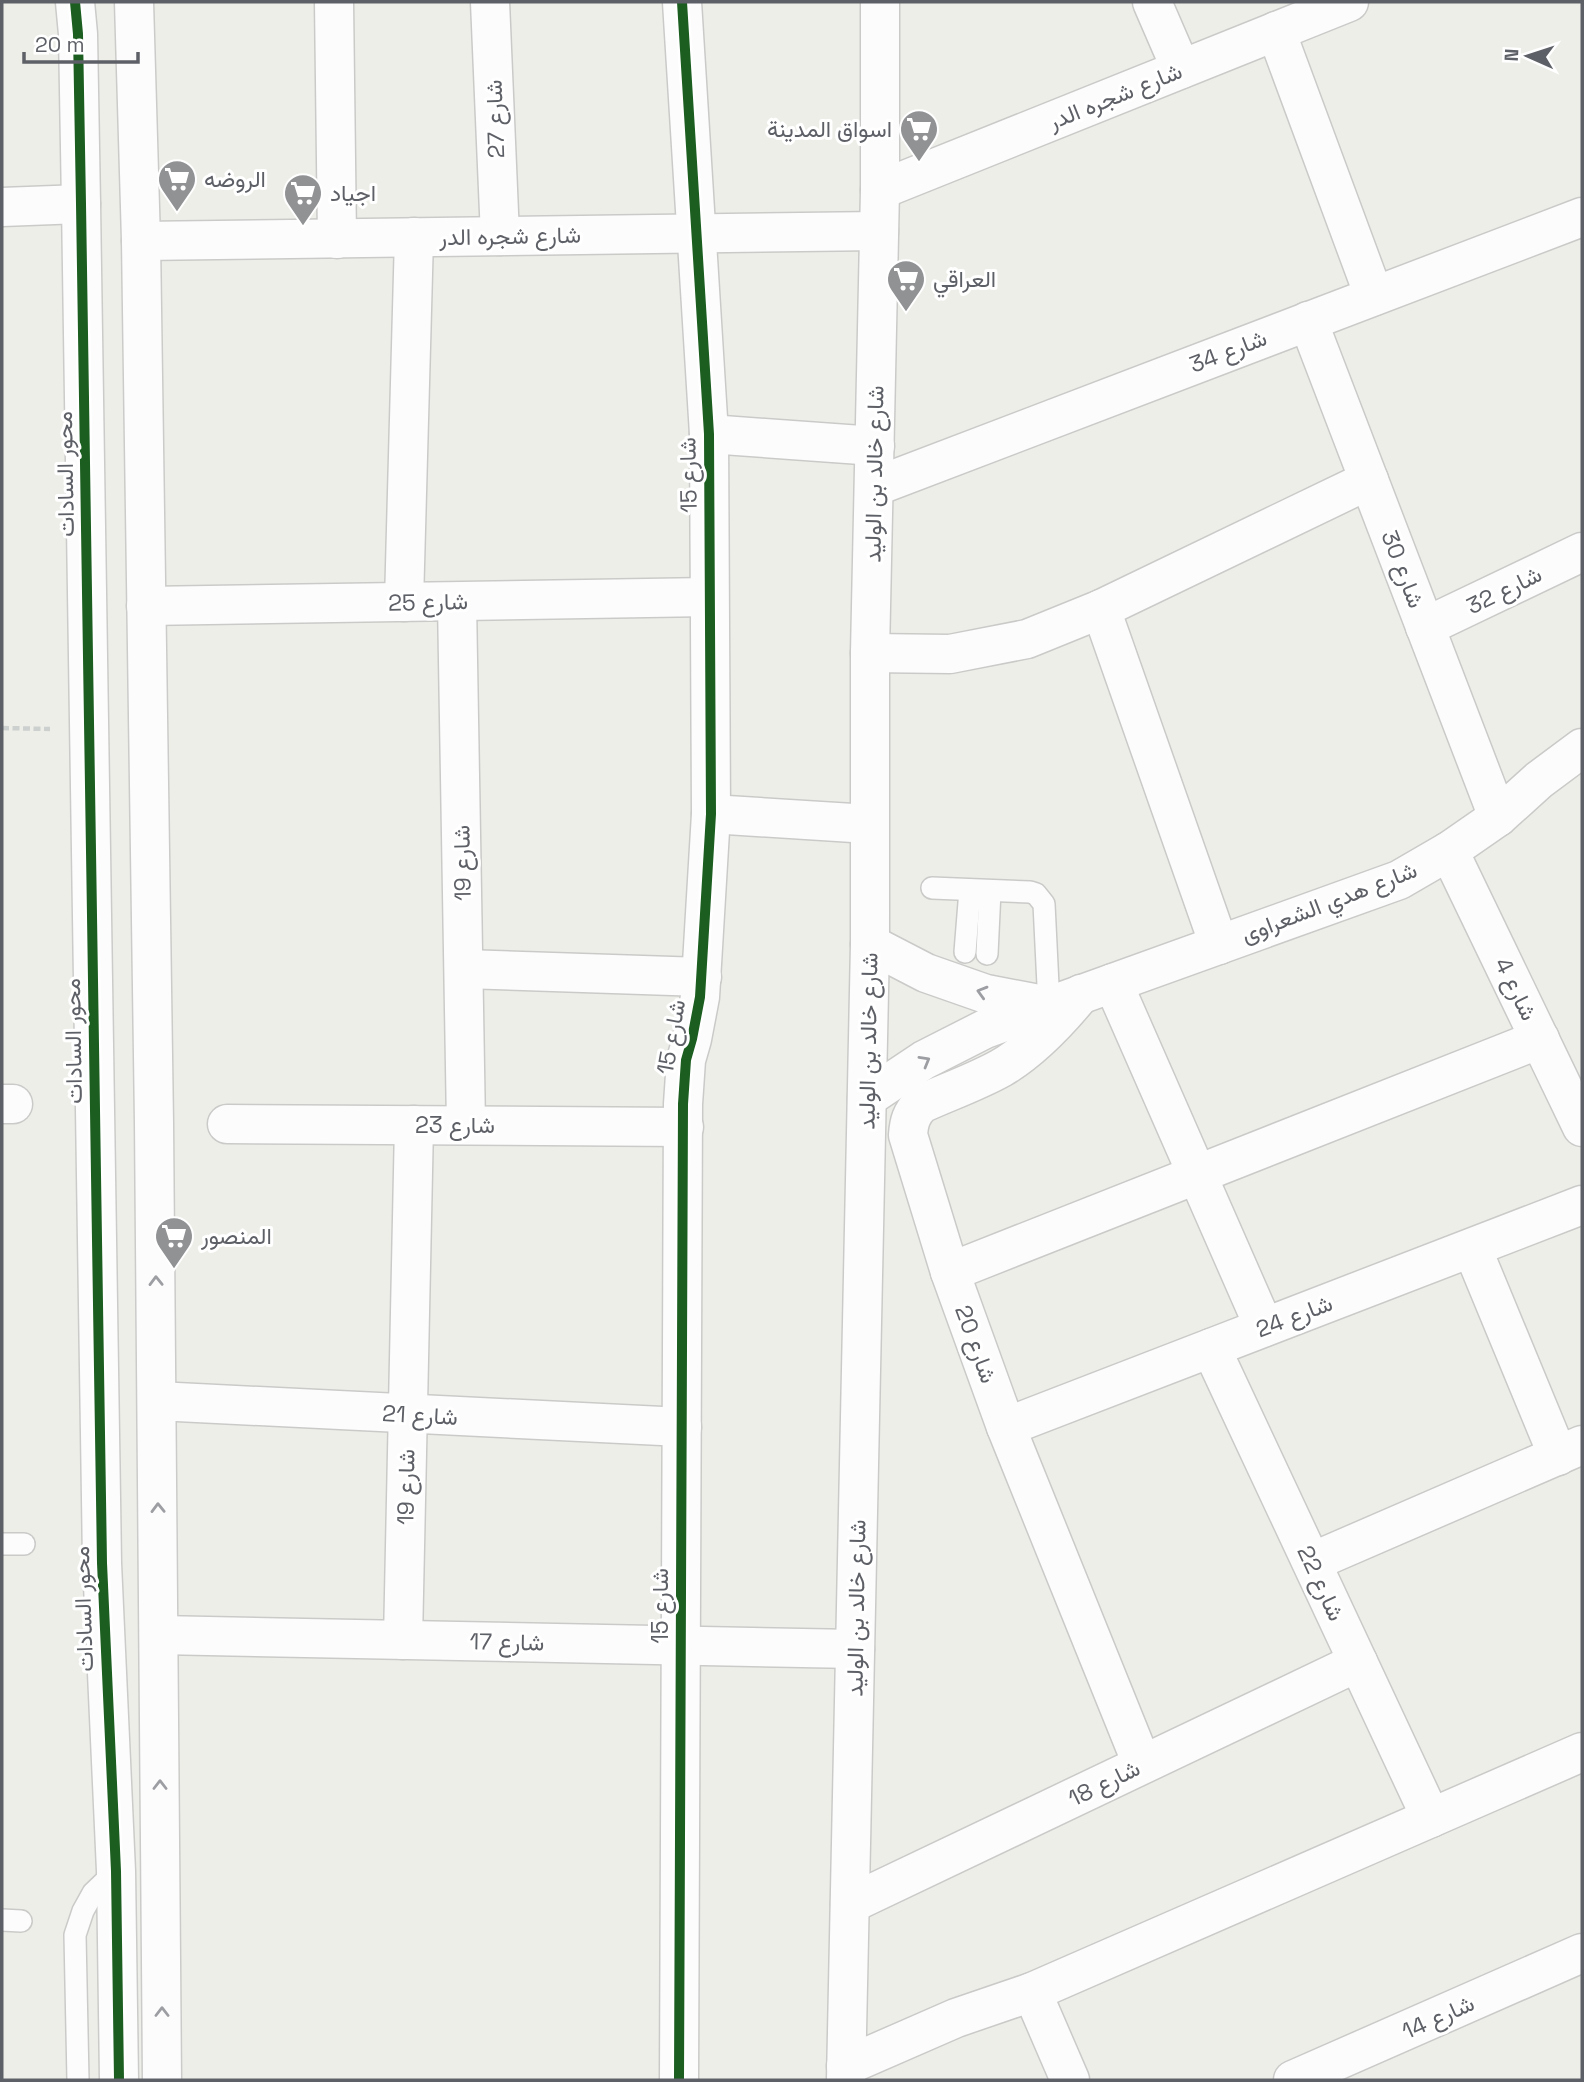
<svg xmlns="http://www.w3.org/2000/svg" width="1584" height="2082" font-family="'Space Grotesk',Vazirmatn,sans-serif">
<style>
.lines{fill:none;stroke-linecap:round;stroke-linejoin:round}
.lane-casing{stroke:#cacbc9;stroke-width:24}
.street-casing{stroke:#cacbc9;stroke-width:41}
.secondary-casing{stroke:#cbcbca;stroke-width:41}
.path{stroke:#ccd0ce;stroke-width:4.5;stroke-dasharray:7 3.5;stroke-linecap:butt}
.lane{stroke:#fcfcfc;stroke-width:21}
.street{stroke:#fcfcfc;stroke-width:38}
.secondary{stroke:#fcfcfc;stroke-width:38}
.cycleway-casing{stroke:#fff;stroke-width:15}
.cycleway{stroke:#1b5e20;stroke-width:10}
.oneway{stroke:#9d9ea3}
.labels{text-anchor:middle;stroke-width:6;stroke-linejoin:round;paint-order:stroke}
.street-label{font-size:23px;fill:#5e6067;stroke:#fff}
.poi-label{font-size:23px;fill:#5e6067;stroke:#fff;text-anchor:start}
</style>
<rect width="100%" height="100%" fill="#eeeee9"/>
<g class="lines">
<defs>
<g id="lane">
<polyline points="932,888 1030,892 1036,894 1044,904 1049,1006"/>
<polyline points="965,952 970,890"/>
<polyline points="987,954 990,891"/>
<polyline points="2,1544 24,1544"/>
<polyline points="2,1920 21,1921"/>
<polyline points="78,2080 75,1935 83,1911 93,1893 116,1871"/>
</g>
<g id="street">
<polyline points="334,2 337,239"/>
<polyline points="490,2 500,236"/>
<polyline points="1152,2 1181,69"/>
<polyline points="1276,31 1374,296"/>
<polyline points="880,190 1349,2"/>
<polyline points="2,207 81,204"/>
<polyline points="141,241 879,231"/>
<polyline points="1308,321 1498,817"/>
<polyline points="709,434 875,446"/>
<polyline points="874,487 1582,217"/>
<polyline points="404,602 414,237"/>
<polyline points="457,602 466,1125"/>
<polyline points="146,606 709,597"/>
<polyline points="1101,609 1219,945"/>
<polyline points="1425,627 1582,552"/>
<polyline points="870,653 950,654 1027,639 1101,609 1369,480"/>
<polyline points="711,814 869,824"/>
<polyline points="1449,851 1582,1127"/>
<polyline points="870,944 926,973 986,994 1049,1006"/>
<polyline points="464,969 702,977"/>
<polyline points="1113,983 1264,1327"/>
<path d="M1081,994c-23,28 -49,56 -80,74 -25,14 -54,24 -80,36 -10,10 -12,18 -13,31l42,137 56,155 136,337"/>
<polyline points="867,1098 924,1060 985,1029 1399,880 1449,851 1498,817 1539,780 1582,748"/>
<polyline points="2,1104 13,1104"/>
<polyline points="227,1124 684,1127"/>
<polyline points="1472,1248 1558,1456"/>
<polyline points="950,1272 1540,1039"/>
<polyline points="1211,1348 1431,1818"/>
<polyline points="157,1401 682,1427"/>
<polyline points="1006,1427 1582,1205"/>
<polyline points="1312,1562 1582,1445"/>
<polyline points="159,1635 855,1649"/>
<polyline points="403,1640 414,1125"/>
<polyline points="850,1904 1358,1662"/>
<polyline points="1032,1992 1070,2080"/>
<polyline points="846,2066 956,2018 1032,1992 1582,1752"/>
<polyline points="679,2080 683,1104 686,1060 692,1039 700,997 711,814 709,434 682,2"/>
<polyline points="846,2080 870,944 870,653 880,190 880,2"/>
<polyline points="1293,2080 1582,1953"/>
</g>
<g id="secondary">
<polyline points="75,2 78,34 81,204 102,1563 116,1871 119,2080"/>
<polyline points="134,2 141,241 154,1123 162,2080"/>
</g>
</defs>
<!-- lane casing -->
<use href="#lane" class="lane-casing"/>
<!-- street casing -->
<use href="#street" class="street-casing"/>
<!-- secondary casing -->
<use href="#secondary" class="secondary-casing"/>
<!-- path -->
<polyline class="path" points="2,728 50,729"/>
<!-- lane -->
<use href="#lane" class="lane"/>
<!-- street -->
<use href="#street" class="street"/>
<!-- secondary -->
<use href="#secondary" class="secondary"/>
<defs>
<g id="cycleway">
<polyline points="75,2 78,34 81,204 102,1563 116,1871 119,2080"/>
<polyline points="679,2080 683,1104 686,1060 692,1039 700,997 711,814 709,434 682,2"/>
</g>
</defs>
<!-- cycleway casing -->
<use href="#cycleway" class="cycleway-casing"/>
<!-- cycleway -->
<use href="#cycleway" class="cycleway"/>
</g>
<!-- one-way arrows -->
<defs><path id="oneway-chevron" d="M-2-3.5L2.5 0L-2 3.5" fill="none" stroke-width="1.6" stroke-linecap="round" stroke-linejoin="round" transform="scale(1.75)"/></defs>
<g class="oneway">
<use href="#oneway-chevron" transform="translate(982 992) rotate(-164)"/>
<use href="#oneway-chevron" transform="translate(925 1061) rotate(-30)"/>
<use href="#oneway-chevron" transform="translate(156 1281) rotate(-91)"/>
<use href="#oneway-chevron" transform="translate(158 1508) rotate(-91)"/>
<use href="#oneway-chevron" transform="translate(160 1785) rotate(-90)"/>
<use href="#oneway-chevron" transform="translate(162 2012) rotate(-90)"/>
</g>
<!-- icons -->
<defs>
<symbol id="supermarket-pin" viewBox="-11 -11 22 30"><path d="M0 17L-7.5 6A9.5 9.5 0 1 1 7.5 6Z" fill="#909294" stroke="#fff"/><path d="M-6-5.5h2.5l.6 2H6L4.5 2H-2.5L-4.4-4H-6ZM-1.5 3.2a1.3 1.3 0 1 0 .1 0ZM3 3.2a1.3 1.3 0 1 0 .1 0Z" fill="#fff"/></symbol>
</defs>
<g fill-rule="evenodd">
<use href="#supermarket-pin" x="897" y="107" width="44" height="60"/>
<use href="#supermarket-pin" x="155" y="157" width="44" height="60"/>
<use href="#supermarket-pin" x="281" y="171" width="44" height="60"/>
<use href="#supermarket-pin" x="884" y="257" width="44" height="60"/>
<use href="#supermarket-pin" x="152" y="1214" width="44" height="60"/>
</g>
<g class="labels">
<!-- street labels -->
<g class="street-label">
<text transform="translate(1115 96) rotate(-22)" y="8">شارع شجره الدر</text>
<text transform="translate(495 119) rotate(-92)" y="8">شارع 27</text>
<text transform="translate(510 236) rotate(-1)" y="8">شارع شجره الدر</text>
<text transform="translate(1228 351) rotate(-21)" y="8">شارع 34</text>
<text transform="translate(65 474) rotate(-91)" y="8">محور السادات</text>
<text transform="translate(874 474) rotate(-89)" y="8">شارع خالد بن الوليد</text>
<text transform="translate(688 475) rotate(-91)" y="8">شارع 15</text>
<text transform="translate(1403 569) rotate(69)" y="8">شارع 30</text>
<text transform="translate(1504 590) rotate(-26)" y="8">شارع 32</text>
<text transform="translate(428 602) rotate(-1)" y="8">شارع 25</text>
<text transform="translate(462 863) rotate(-91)" y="8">شارع 19</text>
<text transform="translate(1329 902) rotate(-21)" y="8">شارع هدي الشعراوى</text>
<text transform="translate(1516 989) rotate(64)" y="8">شارع 4</text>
<text transform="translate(671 1037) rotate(-80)" y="8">شارع 15</text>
<text transform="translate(73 1041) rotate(-91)" y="8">محور السادات</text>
<text transform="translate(868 1041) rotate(-89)" y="8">شارع خالد بن الوليد</text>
<text x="455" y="1133">شارع 23</text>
<text transform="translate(1294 1316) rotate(-21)" y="8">شارع 24</text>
<text transform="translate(976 1344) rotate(70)" y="8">شارع 20</text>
<text transform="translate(420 1415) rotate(3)" y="8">شارع 21</text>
<text transform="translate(406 1487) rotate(-89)" y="8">شارع 19</text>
<text transform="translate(1321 1583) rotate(65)" y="8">شارع 22</text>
<text transform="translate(660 1606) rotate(-90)" y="8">شارع 15</text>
<text transform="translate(856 1608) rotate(-89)" y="8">شارع خالد بن الوليد</text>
<text transform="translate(83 1609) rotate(-92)" y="8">محور السادات</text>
<text transform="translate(507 1642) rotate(1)" y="8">شارع 17</text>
<text transform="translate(1104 1783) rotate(-26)" y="8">شارع 18</text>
<text transform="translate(1438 2017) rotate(-24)" y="8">شارع 14</text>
</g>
<!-- poi labels -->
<g class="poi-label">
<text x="892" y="137" text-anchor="end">اسواق المدينة</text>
<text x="204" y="187">الروضه</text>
<text x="330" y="201">اجياد</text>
<text x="933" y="287">العراقي</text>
<text x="201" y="1244">المنصور</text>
</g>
</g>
<!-- border -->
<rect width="1584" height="2082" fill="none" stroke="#5e6067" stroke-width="7"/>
<!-- north arrow -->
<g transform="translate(1528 56) rotate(273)" stroke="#ffffff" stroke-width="5" paint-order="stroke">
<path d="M0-5L12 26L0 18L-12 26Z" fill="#5e6067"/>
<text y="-10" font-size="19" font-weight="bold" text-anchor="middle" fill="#5e6067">N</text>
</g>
<!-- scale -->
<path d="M24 52v10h114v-10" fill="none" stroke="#5e6067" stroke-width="3.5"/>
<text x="35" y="52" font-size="21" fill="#5e6067" stroke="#ffffff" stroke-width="5" paint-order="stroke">20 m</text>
</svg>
